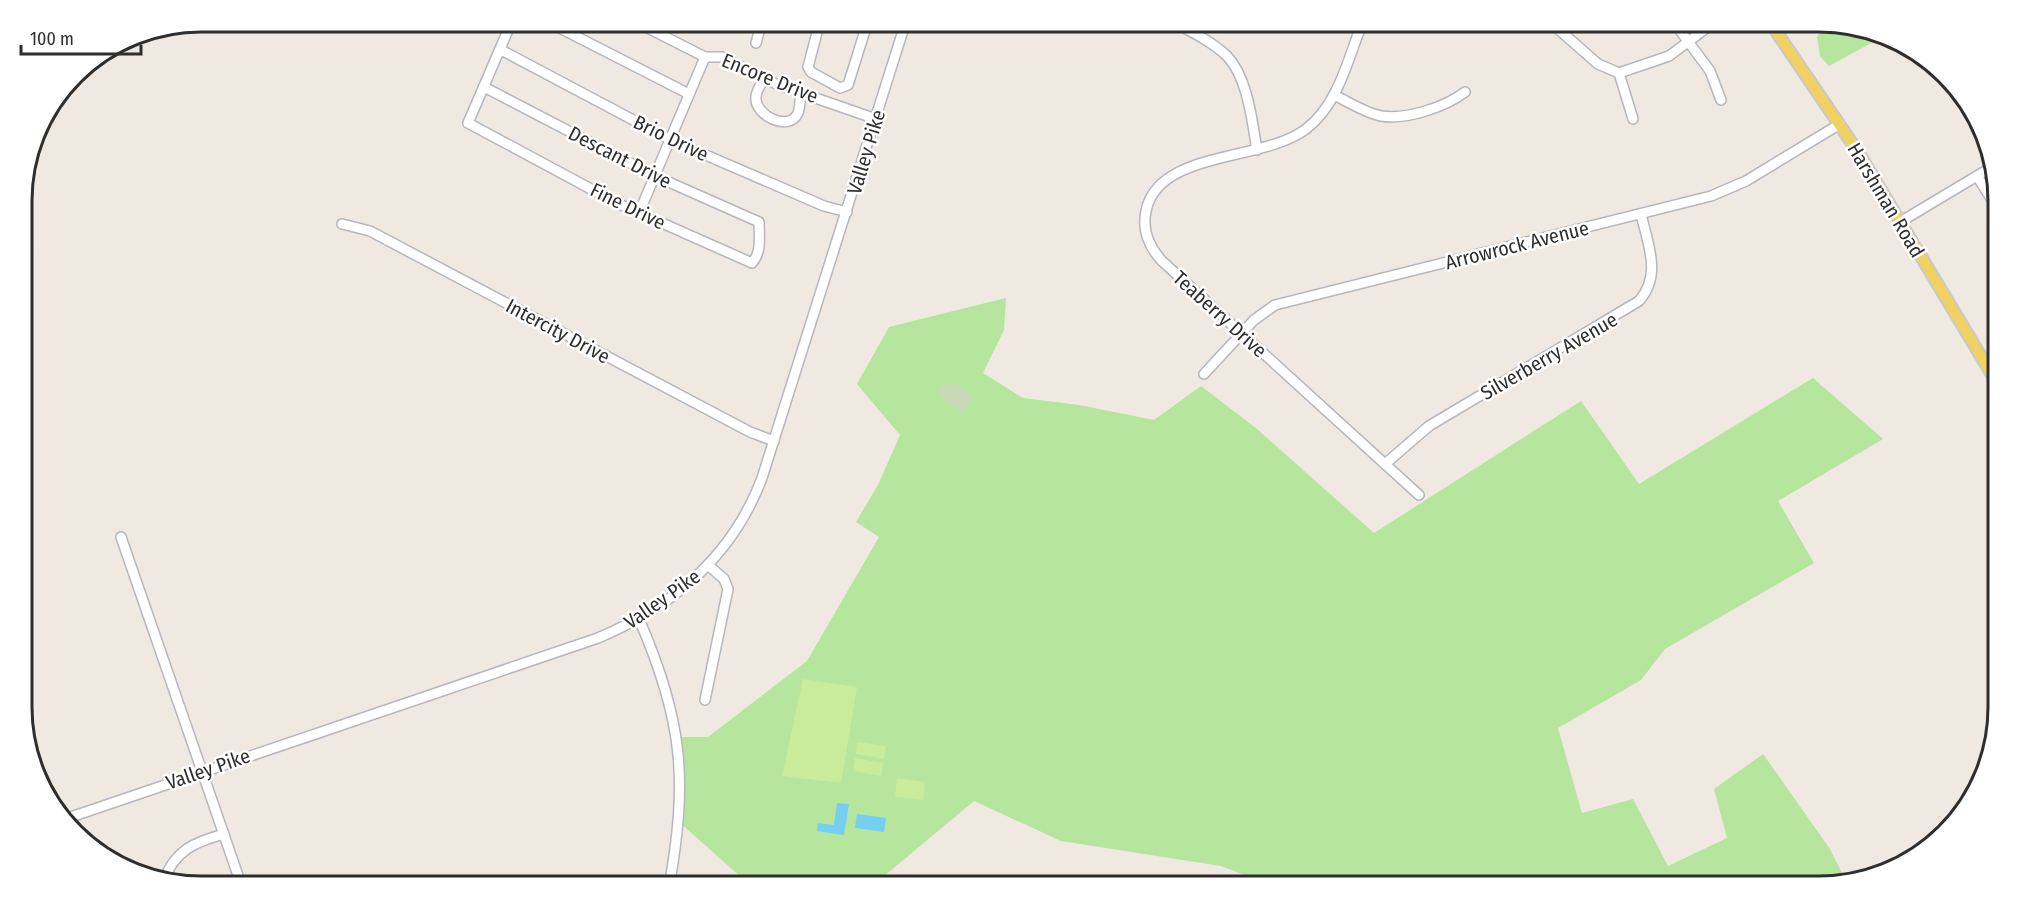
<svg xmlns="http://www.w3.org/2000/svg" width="2019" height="908" font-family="'Fira Sans Condensed',sans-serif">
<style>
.green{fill:#b6e59e}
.cemetery{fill:#c8d9b8}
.pitch{fill:#c9ec9a}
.water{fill:#75cff0}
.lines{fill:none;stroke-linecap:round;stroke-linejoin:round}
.minor-casing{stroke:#b4b7c1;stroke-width:12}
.major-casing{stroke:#c9c9c9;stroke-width:14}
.minor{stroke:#fff;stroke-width:9}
.major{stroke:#f2d163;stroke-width:10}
.labels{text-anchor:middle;stroke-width:5;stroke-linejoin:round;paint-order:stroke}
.street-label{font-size:20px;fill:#2e2e2e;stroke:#fff}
.rim{fill:none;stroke:#2e2e2e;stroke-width:3}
</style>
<rect width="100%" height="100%" fill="#efe9e1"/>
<!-- green -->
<g class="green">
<polygon points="1826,22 1886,35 1829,66 1820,56 1817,37"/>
<polygon points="1006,298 1004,330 983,373 1023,398 1079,405 1154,420 1201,386 1257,429 1374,533 1581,401 1639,484 1813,378 1883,439 1778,501 1814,563 1665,649 1641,680 1558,728 1582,813 1633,799 1668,866 1727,838 1714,789 1763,754 1830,849 1846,881 1830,887 1276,887 1221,866 1061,841 974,801 871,887 752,887 679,822 678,737 708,737 807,661 879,537 856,522 878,485 900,435 857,384 889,327"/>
</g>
<!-- cemetery -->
<polygon class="cemetery" points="956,384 973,397 964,413 938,395 943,385"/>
<!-- pitch -->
<g class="pitch">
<polygon points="803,679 857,687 841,783 782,776"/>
<polygon points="857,742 886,746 884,759 856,754"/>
<polygon points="855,758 883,763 881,776 853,771"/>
<polygon points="897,778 925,782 923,800 895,797"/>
</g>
<!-- water -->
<g class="water">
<polygon points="837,803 849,804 844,835 817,831 818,823 834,825"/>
<polygon points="857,814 886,818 884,832 855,828"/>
</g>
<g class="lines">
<defs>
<g id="minor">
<polyline points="546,21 689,94"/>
<polyline points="634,21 705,57 722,57 778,85 876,119"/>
<polyline points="820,21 808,67 811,72 840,88 848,85 868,21"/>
<path d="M1171,21c19,10 40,20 56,35 21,22 25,65 30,94"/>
<path d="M1363,21c-15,37 -24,83 -57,108 -43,33 -148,21 -160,82 -4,19 3,36 16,50l257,234"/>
<polyline points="1549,21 1598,64 1619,73 1633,119"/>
<polyline points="1673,21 1710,71 1721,100"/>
<polyline points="756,43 762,21"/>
<polyline points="501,50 671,140 824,206 847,212"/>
<polyline points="1619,73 1669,56 1716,21"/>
<path d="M764,79c-3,5 -8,12 -8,18 -2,18 33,36 42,16 2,-5 2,-14 3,-19"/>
<path d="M484,87l171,89 104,46c0,15 3,30 -7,41l-135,-60 -149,-80 44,-102"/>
<path d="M1334,95c15,7 31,18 47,21 26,4 64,-9 84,-24"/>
<polyline points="1977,176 1997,208"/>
<polyline points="639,213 705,57"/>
<polyline points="1900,222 1992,167"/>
<polyline points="342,224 370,231 750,432 774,441"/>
<polyline points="1204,374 1254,320 1275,305 1711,196 1746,181 1840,124"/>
<path d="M1385,464l44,-38 210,-125c23,-26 9,-56 2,-87"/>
<polyline points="121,537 242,887"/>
<path d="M639,619c44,101 49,161 30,268"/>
<polyline points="705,700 728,589 724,579 709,566"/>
<path d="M62,820l536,-182c76,-32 135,-83 164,-160l144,-457"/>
<path d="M164,880c11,-30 31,-38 60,-46"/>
</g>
<polyline id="major" points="1769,21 1860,155 1997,383"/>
</defs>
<!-- minor casing -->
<use href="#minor" class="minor-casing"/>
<!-- major casing -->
<use href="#major" class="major-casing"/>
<!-- minor -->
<use href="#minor" class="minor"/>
<!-- major -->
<use href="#major" class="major"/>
</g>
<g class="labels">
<!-- street labels -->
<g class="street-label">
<text transform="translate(770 78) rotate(22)" y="7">Encore Drive</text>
<text transform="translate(671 138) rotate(26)" y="7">Brio Drive</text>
<text transform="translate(866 152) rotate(-73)" y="7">Valley Pike</text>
<text transform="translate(620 157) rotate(27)" y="7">Descant Drive</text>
<text transform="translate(1886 200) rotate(59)" y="7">Harshman Road</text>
<text transform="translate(628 206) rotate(26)" y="7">Fine Drive</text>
<text transform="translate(1517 245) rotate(-14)" y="7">Arrowrock Avenue</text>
<text transform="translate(1220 314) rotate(42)" y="7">Teaberry Drive</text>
<text transform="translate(558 331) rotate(28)" y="7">Intercity Drive</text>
<text transform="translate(1549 356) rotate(-30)" y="7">Silverberry Avenue</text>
<text transform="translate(662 599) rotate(-35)" y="7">Valley Pike</text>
<text transform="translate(208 769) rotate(-19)" y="7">Valley Pike</text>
</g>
</g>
<!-- crop -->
<path d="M0 0H2019V908H0ZM201 32H1819A169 169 0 0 1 1988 201V707A169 169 0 0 1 1819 876H201A169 169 0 0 1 32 707V201A169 169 0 0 1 201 32Z" fill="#fff" fill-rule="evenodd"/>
<path class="rim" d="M201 32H1819A169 169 0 0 1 1988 201V707A169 169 0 0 1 1819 876H201A169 169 0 0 1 32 707V201A169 169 0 0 1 201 32Z"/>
<!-- scale -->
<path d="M21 45v9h120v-9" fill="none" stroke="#2e2e2e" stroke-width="3"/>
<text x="30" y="45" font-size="18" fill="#2e2e2e" stroke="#ffffff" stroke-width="4.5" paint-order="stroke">100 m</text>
</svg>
